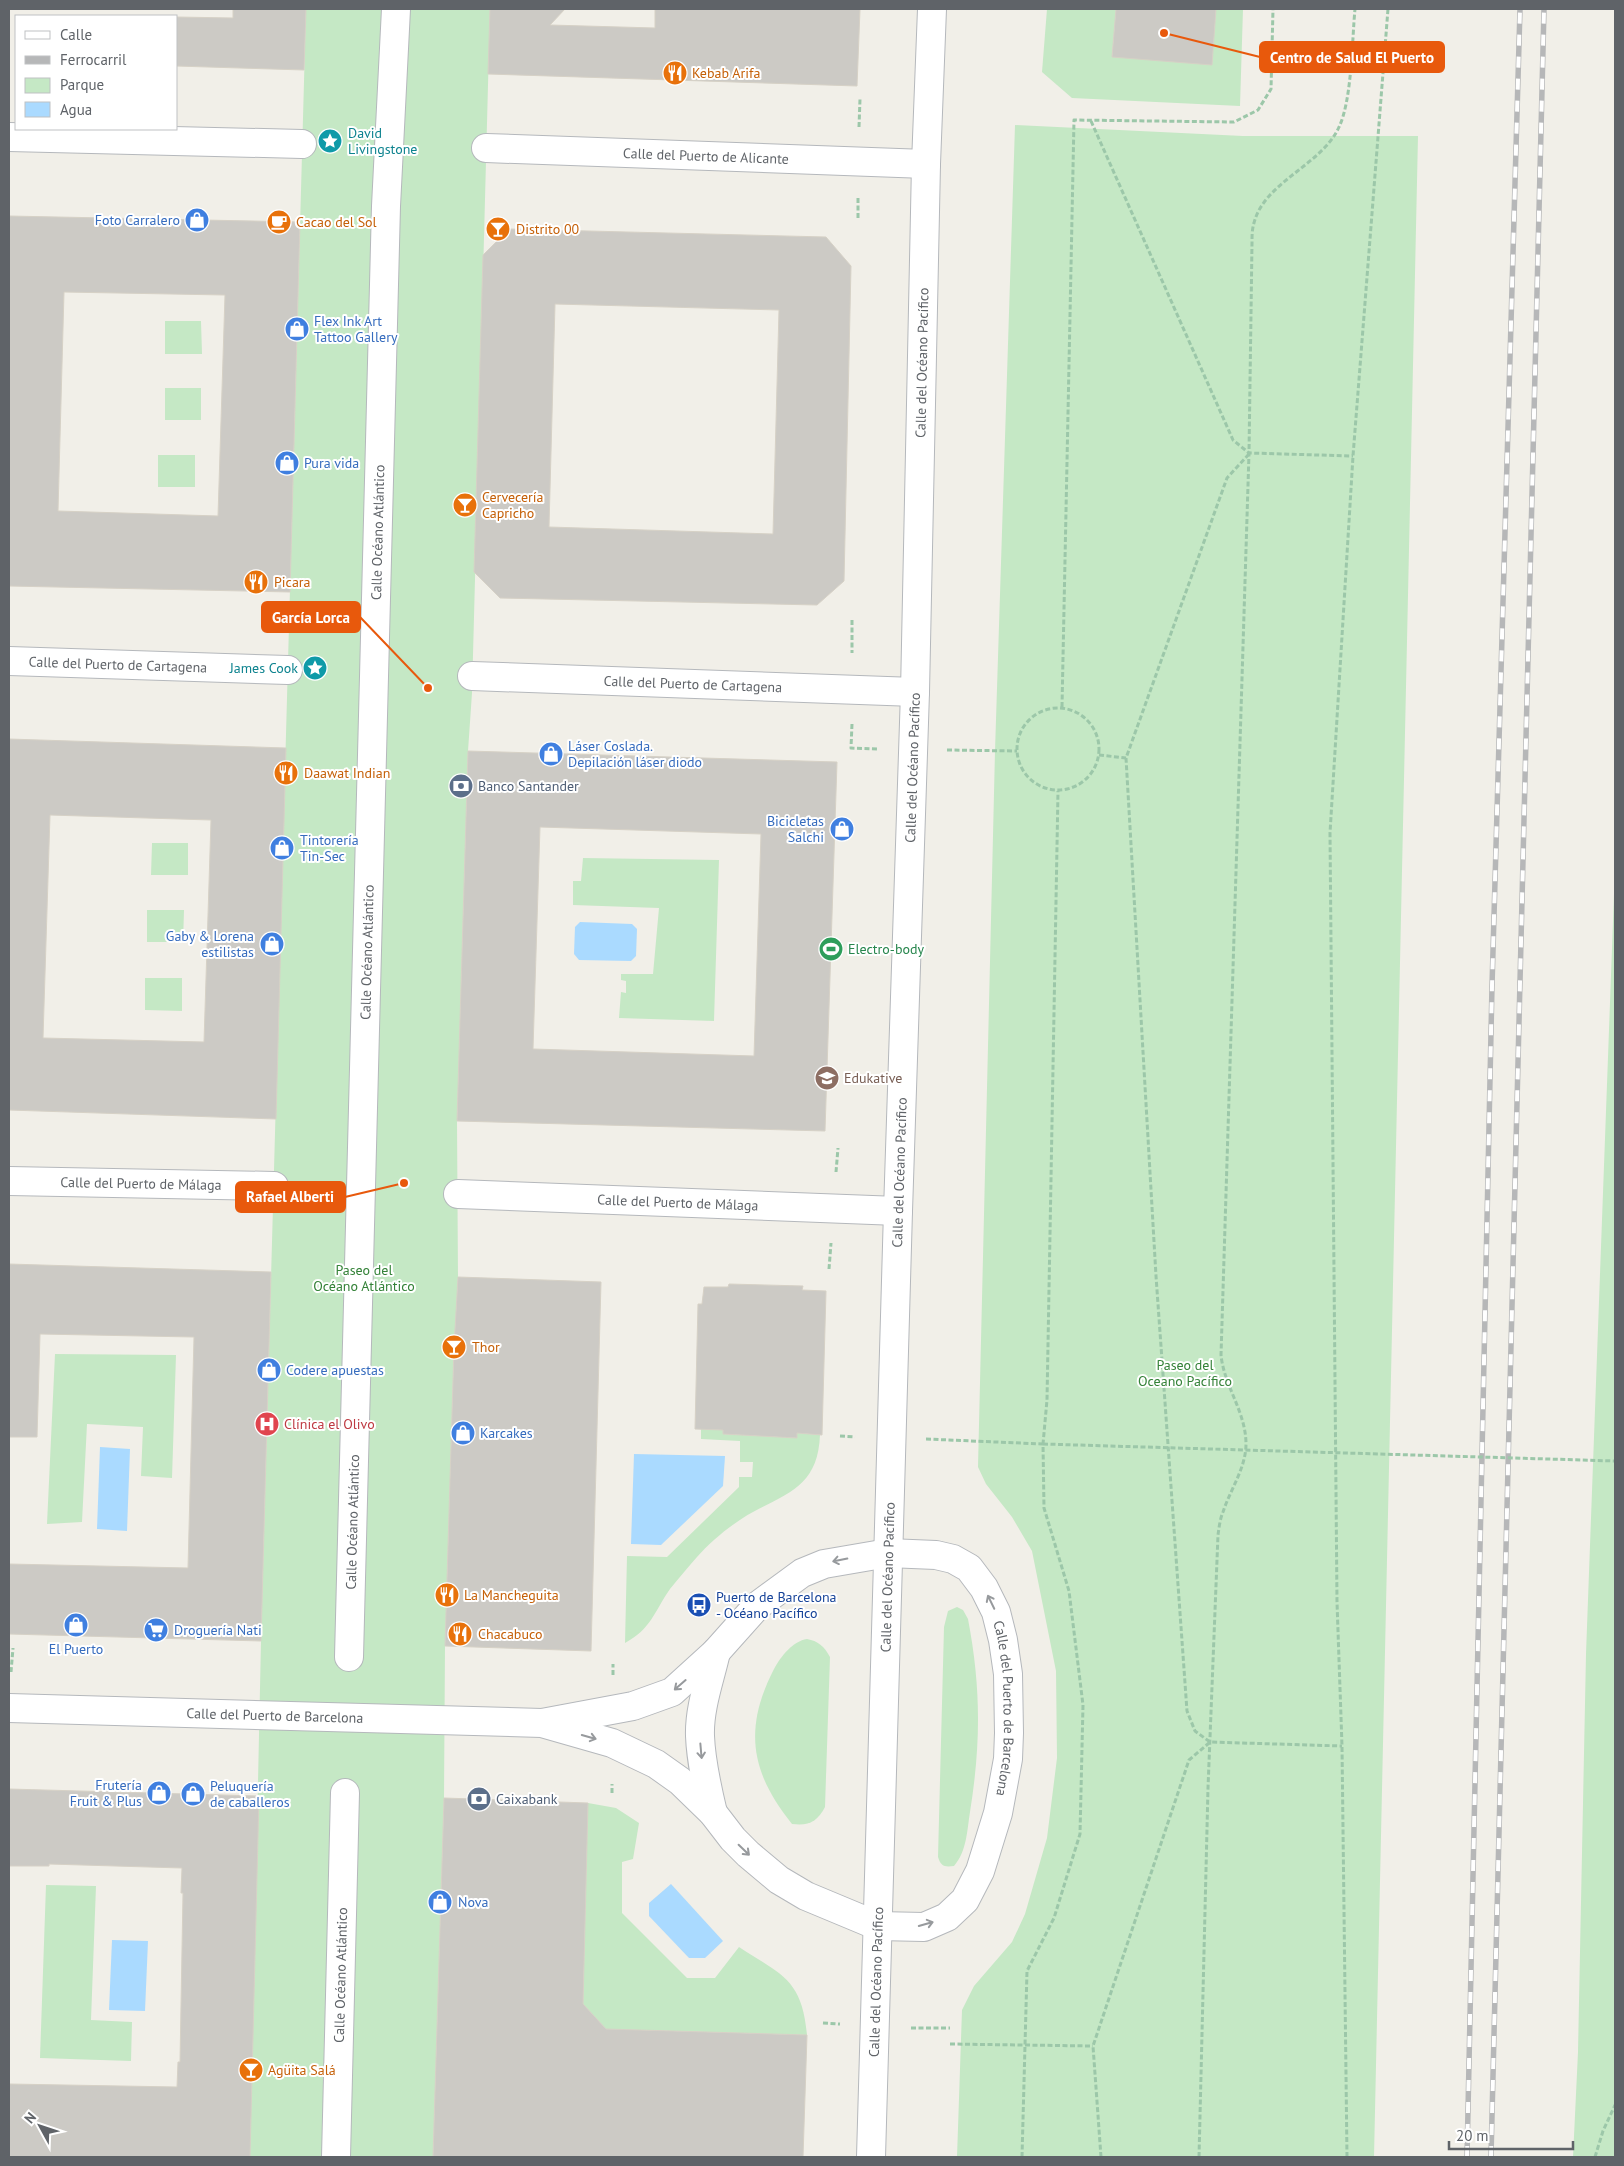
<svg xmlns="http://www.w3.org/2000/svg" width="1624" height="2166" font-family="'PT Sans',sans-serif">
<style>
.green{fill:#c5e8c5}
.water{fill:#aadaff}
.building{fill:#cccac5;stroke:#d6d1c6;fill-rule:evenodd}
.lines{fill:none;stroke-linecap:round;stroke-linejoin:round}
.pedestrian-casing{stroke:#b5b8bc;stroke-width:30}
.minor-casing{stroke:#b5b8bc;stroke-width:30}
.path{stroke:#9cc7a9;stroke-width:3;stroke-dasharray:5 2.5;stroke-linecap:butt}
.pedestrian{stroke:#fff;stroke-width:28}
.minor{stroke:#fff;stroke-width:28}
.rail-casing{stroke:#b6b7b8;stroke-width:5.5}
.rail{stroke:#fff;stroke-width:4;stroke-dasharray:11;stroke-linecap:butt}
.path-bridge{stroke:#9cc7a9;stroke-width:3;stroke-dasharray:5 2.5;stroke-linecap:butt}
.oneway{stroke:#979a9d}
.labels{text-anchor:middle;stroke-width:4;stroke-linejoin:round;paint-order:stroke}
.food-label{font-size:14px;fill:#c56008;stroke:#fff;text-anchor:start}
.culture-label{font-size:14px;fill:#0d838f;stroke:#fff;text-anchor:start}
.street-label{font-size:14px;fill:#5f6368;stroke:#fff}
.shop-label{font-size:14px;fill:#366cbe;stroke:#fff;text-anchor:start}
.service-label{font-size:14px;fill:#4e5e75;stroke:#fff;text-anchor:start}
.leisure-label{font-size:14px;fill:#27864d;stroke:#fff;text-anchor:start}
.education-label{font-size:14px;fill:#785e54;stroke:#fff;text-anchor:start}
.park-label{font-size:14px;fill:#348238;stroke:#fff}
.health-label{font-size:14px;fill:#be3a42;stroke:#fff;text-anchor:start}
.transit-label{font-size:14px;fill:#164399;stroke:#fff;text-anchor:start}
.leader{fill:none;stroke:#e8590c;stroke-width:2}
.callout-dot{fill:#e8590c;stroke:#fff;stroke-width:2}
.callout{fill:#e8590c;stroke:#e8590c;stroke-width:2}
.callout-label{font-size:15px;text-anchor:middle;font-weight:bold;fill:#fff}
</style>
<rect width="100%" height="100%" fill="#f1efe8"/>
<!-- green -->
<g class="green">
<polygon points="306,9 490,9 472,693 468,751 457,1121 458,1277 454,1347 445,1646 444,1798 433,2157 250,2157 261,1641"/>
<polygon points="1047,9 1116,9 1112,56 1212,64 1216,9 1243,9 1240,106 1072,98 1042,72"/>
<polygon points="1015,125 1243,136 1418,136 1374,2157 957,2157 962,2010 974,1986 1012,1942 1025,1914 1047,1838 1057,1758 1056,1671 1032,1551 1012,1517 986,1484 978,1467 995,751"/>
<polygon points="165,321 201,321 202,354 165,354"/>
<rect x="165" y="388" width="36" height="32"/>
<rect x="158" y="455" width="37" height="32"/>
<polygon points="152,843 188,843 188,875 151,875"/>
<polygon points="583,858 719,860 714,1021 619,1018 621,992 626,993 626,981 621,980 621,974 653,974 659,908 573,905 573,881 581,881"/>
<polygon points="1615,867 1615,2157 1573,2157 1578,2052 1586,1654"/>
<polygon points="147,910 184,910 183,942 147,942"/>
<polygon points="145,978 182,978 182,1011 145,1010"/>
<polygon points="55,1354 176,1355 172,1478 141,1476 143,1427 87,1424 82,1522 47,1524"/>
<path d="M701,1429l22,1v4l74,4v-5l23,2c-2,49 -29,57 -67,77 -20,11 -41,28 -56,45 -9,10 -18,21 -27,32 -16,23 -19,40 -45,54l2,-87 40,1 72,-70v-10h13l1,-15h-13v-21l-39,-2z"/>
<path d="M957,1607l6,3 5,9c13,68 13,124 2,193 -3,18 -3,39 -16,54 -9,1 -13,1 -16,-9l6,-230 4,-16z"/>
<path d="M807,1639c11,2 17,7 23,18l-5,150c-8,15 -16,19 -33,17 -41,-51 -49,-95 -18,-155 7,-13 19,-28 33,-30z"/>
<path d="M588,1803l28,5 23,15 -6,36 -11,3v51l65,65h28l24,-31c43,28 63,32 68,88l-201,-6 -23,-25z"/>
<polygon points="46,1885 96,1886 91,2020 132,2022 131,2061 40,2058"/>
</g>
<!-- water -->
<g class="water">
<polygon points="580,922 632,924 637,929 636,956 631,961 579,960 574,954 575,927"/>
<polygon points="100,1447 130,1449 127,1531 97,1529"/>
<polygon points="634,1454 725,1456 723,1486 661,1545 631,1544"/>
<polygon points="671,1884 723,1941 705,1958 689,1958 649,1916 649,1903"/>
<polygon points="112,1940 148,1941 145,2011 109,2010"/>
</g>
<!-- building -->
<g class="building">
<polygon points="233,9 306,9 304,70 176,66 176,17 233,18"/>
<polygon points="490,9 565,9 550,25 655,28 655,9 860,9 857,86 488,74"/>
<polygon points="1116,9 1216,9 1212,65 1112,57"/>
<path d="M9,216l291,6 -10,370 -281,-6zM64,292l161,3 -7,221 -160,-5z"/>
<path d="M509,229l317,8 25,29 -7,315 -27,24 -317,-7 -26,-26 9,-317zM555,304l224,6 -6,224 -224,-7z"/>
<path d="M9,739l277,9 -10,371 -267,-9zM50,815l161,5 -7,222 -161,-4z"/>
<path d="M468,751l369,11 -12,369 -368,-10zM540,827l221,7 -7,222 -221,-7z"/>
<polygon points="9,1264 271,1272 261,1641 9,1634 9,1564 188,1568 194,1337 40,1334 37,1437 9,1437"/>
<polygon points="458,1277 601,1282 591,1651 445,1646 454,1347"/>
<polygon points="729,1284 803,1286 802,1290 826,1291 822,1435 797,1433 797,1438 723,1434 723,1430 695,1429 698,1304 702,1304 704,1287 728,1287"/>
<polygon points="9,1789 259,1796 250,2157 9,2157 9,2084 177,2087 178,2062 180,2062 183,1893 181,1893 182,1868 49,1864 49,1866 9,1866"/>
<polygon points="444,1798 588,1803 583,2004 606,2029 807,2035 803,2157 433,2157"/>
</g>
<g class="lines">
<defs>
<g id="pedestrian">
<path id="s1" d="M349,1657l37,-1451 10,-197"/>
<path id="s2" d="M336,2157l9,-364"/>
</g>
<g id="minor">
<polyline points="9,137 302,144"/>
<path id="s3" d="M486,148l440,16"/>
<path id="s4" d="M9,661l279,9"/>
<path id="s5" d="M472,676l443,16"/>
<path id="s6" d="M9,1181l265,5"/>
<path id="s7" d="M458,1194l440,17"/>
<path id="s8" d="M9,1708l533,15 91,-17 39,-14 44,-40 41,-46 45,-33 22,-9 64,-11 48,2 17,4 16,9 15,20 12,24 7,28 5,34 1,59 -1,26 -10,54 -18,58 -15,29 -18,17 -23,10 -46,-1 -72,-30 -27,-16 -31,-26 -15,-15 -20,-26 -33,-32 -24,-17 -44,-21 -70,-20"/>
<path d="M713,1813c-6,-25 -12,-51 -13,-77 -1,-28 10,-57 16,-84"/>
<path id="s9" d="M871,2157l27,-946 17,-519 11,-528 6,-155"/>
</g>
</defs>
<!-- pedestrian casing -->
<use href="#pedestrian" class="pedestrian-casing"/>
<!-- minor casing -->
<use href="#minor" class="minor-casing"/>
<!-- path -->
<g class="path">
<polyline points="1091,121 1233,440 1249,453 1353,456"/>
<polyline points="859,127 860,99"/>
<polyline points="858,218 858,196"/>
<polyline points="1249,454 1227,478 1126,758 1156,1276 1187,1711 1195,1731 1210,1742 1342,1746"/>
<polyline points="852,620 852,653"/>
<polyline points="1062,707 1074,120 1234,122 1258,110 1271,89 1273,9"/>
<circle cx="1058" cy="749" r="41"/>
<polyline points="852,724 851,748 878,749"/>
<polyline points="947,750 1017,751"/>
<polyline points="1099,755 1126,758"/>
<polyline points="836,1172 838,1148"/>
<polyline points="829,1269 831,1243"/>
<polyline points="840,1436 855,1437"/>
<polyline points="926,1439 1043,1444"/>
<polyline points="11,1672 13,1648"/>
<polyline points="613,1675 613,1664"/>
<polyline points="612,1793 612,1784"/>
<polyline points="823,2023 840,2024"/>
<polyline points="911,2028 950,2028"/>
<polyline points="950,2044 1093,2046"/>
<polyline points="1022,2157 1027,1971 1054,1918 1080,1834 1083,1705 1069,1591 1044,1508 1043,1444 1047,1400 1058,791"/>
<polyline points="1101,2157 1093,2046 1189,1760 1209,1743"/>
<path d="M1199,2157l9,-369 10,-253c1,-7 2,-16 5,-23 7,-22 23,-44 23,-68 0,-32 -22,-58 -25,-89l28,-902 3,-210c0,-7 0,-14 2,-20 10,-41 68,-58 85,-96 13,-27 13,-87 16,-118"/>
<polyline points="1347,2157 1342,1746 1337,1602 1330,833 1353,456 1388,9"/>
<polyline points="1595,2157 1603,2131 1615,2105"/>
</g>
<!-- pedestrian -->
<use href="#pedestrian" class="pedestrian"/>
<!-- minor -->
<use href="#minor" class="minor"/>
<defs>
<g id="rail">
<polyline points="1467,2157 1492,986 1520,9"/>
<polyline points="1491,2157 1544,9"/>
</g>
</defs>
<!-- rail casing -->
<use href="#rail" class="rail-casing"/>
<!-- rail -->
<use href="#rail" class="rail"/>
<!-- path-bridge -->
<polyline class="path-bridge" points="1043,1444 1615,1461"/>
</g>
<!-- one-way arrows -->
<defs><path id="oneway-shaft" d="M-6 0H5M1.5-3L5.5 0L1.5 3" fill="none" stroke-width="1.6" stroke-linecap="round" stroke-linejoin="round" transform="scale(1.25)"/></defs>
<g class="oneway">
<use href="#oneway-shaft" transform="translate(840 1560) rotate(169)"/>
<use href="#oneway-shaft" transform="translate(991 1602) rotate(-116)"/>
<use href="#oneway-shaft" transform="translate(680 1685) rotate(139)"/>
<use href="#oneway-shaft" transform="translate(589 1737) rotate(16)"/>
<use href="#oneway-shaft" transform="translate(701 1751) rotate(85)"/>
<use href="#oneway-shaft" transform="translate(744 1850) rotate(44)"/>
<use href="#oneway-shaft" transform="translate(926 1924) rotate(-16)"/>
</g>
<!-- icons -->
<defs>
<symbol id="restaurant-disc" viewBox="-11 -11 22 22"><circle r="9.5" fill="#e8710a" stroke="#fff"/><path d="M-5-6h1v4h1v-4h1v4h1v-4h1v5L-1.5 .5V6h-2V.5L-5-1ZM5-6V6H3V1.5H1.5Q1.5-4 5-6Z" fill="#fff"/></symbol>
<symbol id="sight-disc" viewBox="-11 -11 22 22"><circle r="9.5" fill="#0f9aa8" stroke="#fff"/><path d="M0-6L1.8-2.2L6-1.7L2.9 1.2L3.7 5.4L0 3.3L-3.7 5.4L-2.9 1.2L-6-1.7L-1.8-2.2Z" fill="#fff"/></symbol>
<symbol id="shop-disc" viewBox="-11 -11 22 22"><circle r="9.5" fill="#3f7fe0" stroke="#fff"/><path d="M-5-2.5h2.3a2.7 3.5 0 0 1 5.4 0H5L5.5 6h-11ZM-1.5-2.5h3a1.5 2.3 0 0 0-3 0Z" fill="#fff"/></symbol>
<symbol id="cafe-disc" viewBox="-11 -11 22 22"><circle r="9.5" fill="#e8710a" stroke="#fff"/><path d="M-5.5-4.5H6V0H3Q3 3.5 0 3.5H-2.5Q-5.5 3.5-5.5 0ZM3-3.2v2h1.7v-2ZM-6 4.5H4V6H-6Z" fill="#fff"/></symbol>
<symbol id="bar-disc" viewBox="-11 -11 22 22"><circle r="9.5" fill="#e8710a" stroke="#fff"/><path d="M-6-5H6L.8 .8V4.5H3.5V6h-7V4.5H-.8V.8Z" fill="#fff"/></symbol>
<symbol id="bank-disc" viewBox="-11 -11 22 22"><circle r="9.5" fill="#5c6f8a" stroke="#fff"/><path d="M-6-4H6V4H-6ZM0-2.3a2.3 2.3 0 1 0 0 4.6a2.3 2.3 0 1 0 0-4.6Z" fill="#fff"/></symbol>
<symbol id="stadium-disc" viewBox="-11 -11 22 22"><circle r="9.5" fill="#2e9e5b" stroke="#fff"/><path d="M0-5a6.5 5 0 1 0 0 10a6.5 5 0 1 0 0-10ZM-3.5-1.8h7v3.6h-7Z" fill="#fff"/></symbol>
<symbol id="school-disc" viewBox="-11 -11 22 22"><circle r="9.5" fill="#8d6e63" stroke="#fff"/><path d="M0-5L7-2L0 1L-7-2ZM-4 1L0 2.5L4 1V4Q0 6-4 4Z" fill="#fff"/></symbol>
<symbol id="hospital-disc" viewBox="-11 -11 22 22"><circle r="9.5" fill="#e0444e" stroke="#fff"/><path d="M-5-5h3v3.5h4V-5h3V5h-3V1.5h-4V5h-3Z" fill="#fff"/></symbol>
<symbol id="bus-disc" viewBox="-11 -11 22 22"><circle r="9.5" fill="#1a4fb4" stroke="#fff"/><path d="M-5-6H5V4H4V6H2V4H-2V6H-4V4H-5ZM-3.5-4V0h7V-4ZM-3.5 1.2v1.5H-2V1.2ZM2 1.2v1.5H3.5V1.2Z" fill="#fff"/></symbol>
<symbol id="supermarket-disc" viewBox="-11 -11 22 22"><circle r="9.5" fill="#3f7fe0" stroke="#fff"/><path d="M-6-5.5h2.5l.6 2H6L4.5 2H-2.5L-4.4-4H-6ZM-1.5 3.2a1.3 1.3 0 1 0 .1 0ZM3 3.2a1.3 1.3 0 1 0 .1 0Z" fill="#fff"/></symbol>
</defs>
<g fill-rule="evenodd">
<use href="#restaurant-disc" x="661" y="59" width="28" height="28"/>
<use href="#sight-disc" x="316" y="127" width="28" height="28"/>
<use href="#shop-disc" x="183" y="206" width="28" height="28"/>
<use href="#cafe-disc" x="265" y="208" width="28" height="28"/>
<use href="#bar-disc" x="484" y="215" width="28" height="28"/>
<use href="#shop-disc" x="283" y="315" width="28" height="28"/>
<use href="#shop-disc" x="273" y="449" width="28" height="28"/>
<use href="#bar-disc" x="451" y="491" width="28" height="28"/>
<use href="#restaurant-disc" x="242" y="568" width="28" height="28"/>
<use href="#sight-disc" x="301" y="654" width="28" height="28"/>
<use href="#shop-disc" x="537" y="740" width="28" height="28"/>
<use href="#restaurant-disc" x="272" y="759" width="28" height="28"/>
<use href="#bank-disc" x="447" y="772" width="28" height="28"/>
<use href="#shop-disc" x="828" y="815" width="28" height="28"/>
<use href="#shop-disc" x="268" y="834" width="28" height="28"/>
<use href="#shop-disc" x="258" y="930" width="28" height="28"/>
<use href="#stadium-disc" x="817" y="935" width="28" height="28"/>
<use href="#school-disc" x="813" y="1064" width="28" height="28"/>
<use href="#bar-disc" x="440" y="1333" width="28" height="28"/>
<use href="#shop-disc" x="255" y="1356" width="28" height="28"/>
<use href="#hospital-disc" x="253" y="1410" width="28" height="28"/>
<use href="#shop-disc" x="449" y="1419" width="28" height="28"/>
<use href="#restaurant-disc" x="433" y="1581" width="28" height="28"/>
<use href="#bus-disc" x="685" y="1591" width="28" height="28"/>
<use href="#shop-disc" x="62" y="1611" width="28" height="28"/>
<use href="#supermarket-disc" x="142" y="1616" width="28" height="28"/>
<use href="#restaurant-disc" x="446" y="1620" width="28" height="28"/>
<use href="#shop-disc" x="145" y="1779" width="28" height="28"/>
<use href="#shop-disc" x="179" y="1780" width="28" height="28"/>
<use href="#bank-disc" x="465" y="1785" width="28" height="28"/>
<use href="#shop-disc" x="426" y="1888" width="28" height="28"/>
<use href="#bar-disc" x="237" y="2056" width="28" height="28"/>
</g>
<g class="labels">
<!-- food labels -->
<g class="food-label">
<text x="692" y="78">Kebab Arifa</text>
<text x="296" y="227">Cacao del Sol</text>
<text x="516" y="234">Distrito 00</text>
<text x="482" y="502">Cervecería<tspan x="482" dy="16">Capricho</tspan></text>
<text x="274" y="587">Picara</text>
<text x="304" y="778">Daawat Indian</text>
<text x="472" y="1352">Thor</text>
<text x="464" y="1600">La Mancheguita</text>
<text x="478" y="1639">Chacabuco</text>
<text x="268" y="2075">Agüita Salá</text>
</g>
<!-- culture labels -->
<g class="culture-label">
<text x="348" y="138">David<tspan x="348" dy="16">Livingstone</tspan></text>
<text x="298" y="673" text-anchor="end">James Cook</text>
</g>
<!-- street labels -->
<g class="street-label">
<text dy="5" stroke="none"><textPath href="#s3" startOffset="220">Calle del Puerto de Alicante</textPath></text>
<text dy="5" stroke="none"><textPath href="#s9" startOffset="1795">Calle del Océano Pacífico</textPath></text>
<text dy="5" stroke="none"><textPath href="#s1" startOffset="1125">Calle Océano Atlántico</textPath></text>
<text dy="5" stroke="none"><textPath href="#s4" startOffset="109">Calle del Puerto de Cartagena</textPath></text>
<text dy="5" stroke="none"><textPath href="#s5" startOffset="221">Calle del Puerto de Cartagena</textPath></text>
<text dy="5" stroke="none"><textPath href="#s9" startOffset="1390">Calle del Océano Pacífico</textPath></text>
<text dy="5" stroke="none"><textPath href="#s1" startOffset="705">Calle Océano Atlántico</textPath></text>
<text dy="5" stroke="none"><textPath href="#s9" startOffset="985">Calle del Océano Pacífico</textPath></text>
<text dy="5" stroke="none"><textPath href="#s6" startOffset="132">Calle del Puerto de Málaga</textPath></text>
<text dy="5" stroke="none"><textPath href="#s7" startOffset="220">Calle del Puerto de Málaga</textPath></text>
<text dy="5" stroke="none"><textPath href="#s1" startOffset="135">Calle Océano Atlántico</textPath></text>
<text dy="5" stroke="none"><textPath href="#s9" startOffset="580">Calle del Océano Pacífico</textPath></text>
<text dy="5" stroke="none"><textPath href="#s8" startOffset="1166">Calle del Puerto de Barcelona</textPath></text>
<text dy="5" stroke="none"><textPath href="#s8" startOffset="266">Calle del Puerto de Barcelona</textPath></text>
<text dy="5" stroke="none"><textPath href="#s2" startOffset="182">Calle Océano Atlántico</textPath></text>
<text dy="5" stroke="none"><textPath href="#s9" startOffset="175">Calle del Océano Pacífico</textPath></text>
</g>
<!-- shop labels -->
<g class="shop-label">
<text x="180" y="225" text-anchor="end">Foto Carralero</text>
<text x="314" y="326">Flex Ink Art<tspan x="314" dy="16">Tattoo Gallery</tspan></text>
<text x="304" y="468">Pura vida</text>
<text x="568" y="751">Láser Coslada.<tspan x="568" dy="16">Depilación láser diodo</tspan></text>
<text x="824" y="826" text-anchor="end">Bicicletas<tspan x="824" dy="16">Salchi</tspan></text>
<text x="300" y="845">Tintorería<tspan x="300" dy="16">Tin-Sec</tspan></text>
<text x="254" y="941" text-anchor="end">Gaby &amp; Lorena<tspan x="254" dy="16">estilistas</tspan></text>
<text x="286" y="1375">Codere apuestas</text>
<text x="480" y="1438">Karcakes</text>
<text x="174" y="1635">Droguería Nati</text>
<text x="76" y="1654" text-anchor="middle">El Puerto</text>
<text x="142" y="1790" text-anchor="end">Frutería<tspan x="142" dy="16">Fruit &amp; Plus</tspan></text>
<text x="210" y="1791">Peluquería<tspan x="210" dy="16">de caballeros</tspan></text>
<text x="458" y="1907">Nova</text>
</g>
<!-- service labels -->
<g class="service-label">
<text x="478" y="791">Banco Santander</text>
<text x="496" y="1804">Caixabank</text>
</g>
<!-- leisure labels -->
<g class="leisure-label">
<text x="848" y="954">Electro-body</text>
</g>
<!-- education labels -->
<g class="education-label">
<text x="844" y="1083">Edukative</text>
</g>
<!-- park labels -->
<g class="park-label">
<text x="364" y="1275">Paseo del<tspan x="364" dy="16">Océano Atlántico</tspan></text>
<text x="1185" y="1370">Paseo del<tspan x="1185" dy="16">Oceano Pacífico</tspan></text>
</g>
<!-- health labels -->
<g class="health-label">
<text x="284" y="1429">Clínica el Olivo</text>
</g>
<!-- transit labels -->
<g class="transit-label">
<text x="716" y="1602">Puerto de Barcelona<tspan x="716" dy="16">- Océano Pacífico</tspan></text>
</g>
</g>
<!-- callouts -->
<path class="leader" d="M1164 33L1260 57M428 688L360 617M404 1183L345 1197"/>
<g class="callout-dot">
<circle cx="1164" cy="33" r="5"/>
<circle cx="428" cy="688" r="5"/>
<circle cx="404" cy="1183" r="5"/>
</g>
<g class="callout">
<rect x="1260" y="42" width="184" height="30" rx="5"/>
<rect x="262" y="602" width="98" height="30" rx="5"/>
<rect x="236" y="1182" width="109" height="30" rx="5"/>
</g>
<g class="callout-label">
<text x="1352" y="63">Centro de Salud El Puerto</text>
<text x="311" y="623">García Lorca</text>
<text x="290" y="1202">Rafael Alberti</text>
</g>
<!-- border -->
<rect width="1624" height="2166" fill="none" stroke="#5f6368" stroke-width="20"/>
<!-- legend -->
<rect x="15" y="15" width="162" height="115" fill="#ffffff" stroke="#bfc1c3"/>
<rect x="25" y="31" width="25" height="8" fill="#ffffff" stroke="#bfc1c3"/>
<text x="60" y="40" font-size="15" fill="#5f6368">Calle</text>
<rect x="25" y="56" width="25" height="8" fill="#b6b7b8" stroke="#bfc1c3"/>
<text x="60" y="65" font-size="15" fill="#5f6368">Ferrocarril</text>
<rect x="25" y="78" width="25" height="15" fill="#c5e8c5" stroke="#bfc1c3"/>
<text x="60" y="90" font-size="15" fill="#5f6368">Parque</text>
<rect x="25" y="102" width="25" height="15" fill="#aadaff" stroke="#bfc1c3"/>
<text x="60" y="115" font-size="15" fill="#5f6368">Agua</text>
<!-- north arrow -->
<g transform="translate(40 2126) rotate(310)" stroke="#ffffff" stroke-width="4" paint-order="stroke">
<path d="M0-4L9 19L0 12L-9 19Z" fill="#5f6368"/>
<text y="-8" font-size="14" font-weight="bold" text-anchor="middle" fill="#5f6368">N</text>
</g>
<!-- scale -->
<path d="M1449 2141v8h124v-8" fill="none" stroke="#5f6368" stroke-width="2.5"/>
<text x="1456" y="2141" font-size="15" fill="#5f6368" stroke="#ffffff" stroke-width="4" paint-order="stroke">20 m</text>
</svg>
